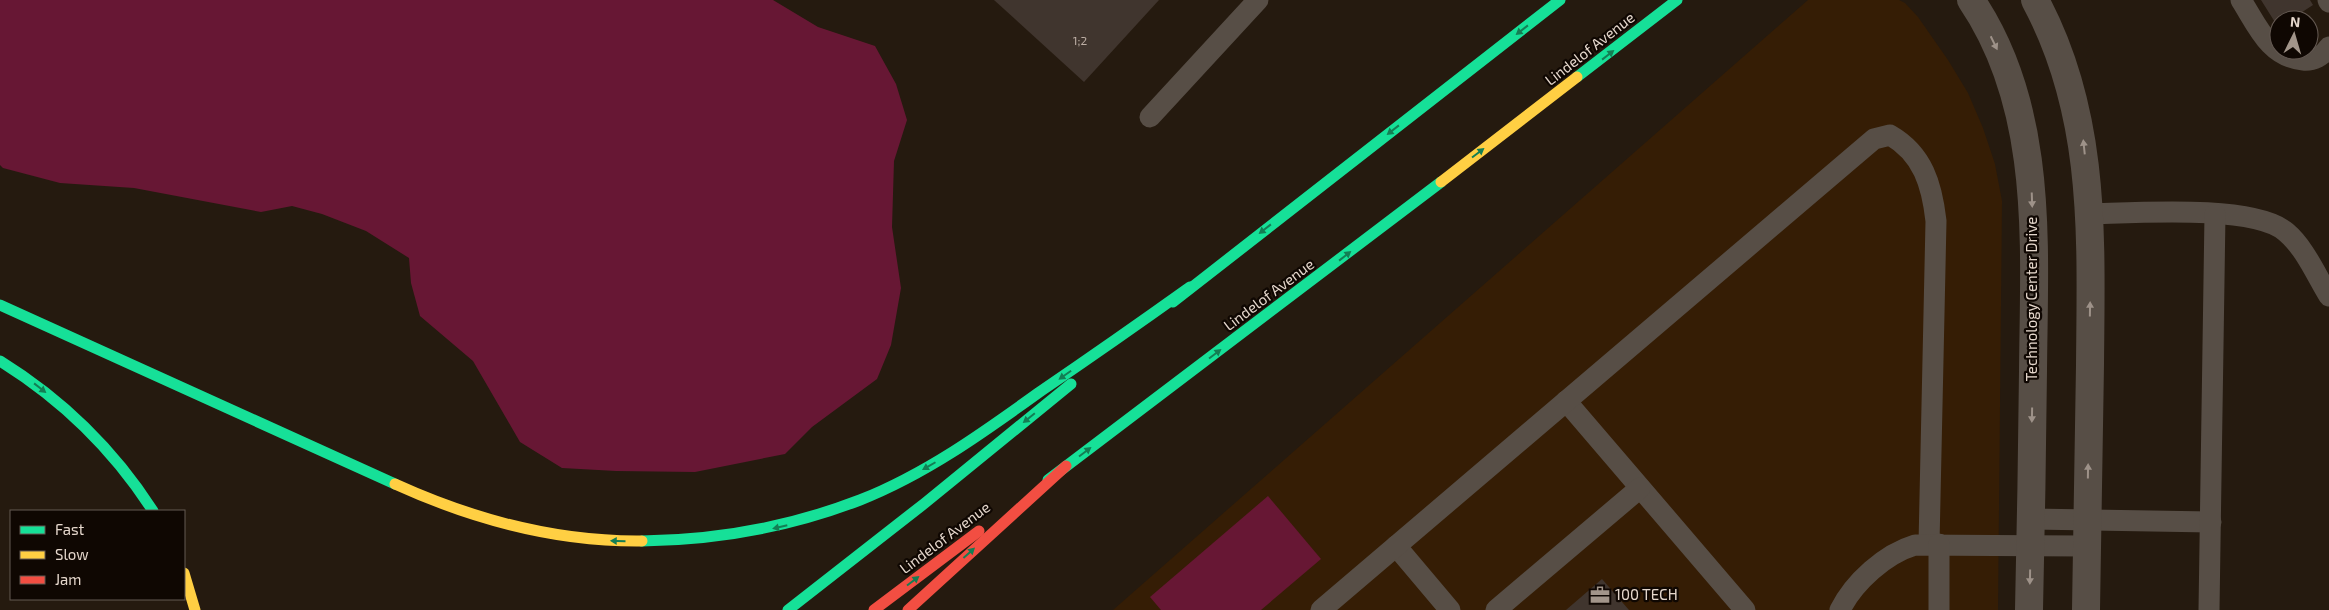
<svg xmlns="http://www.w3.org/2000/svg" width="2329" height="610" font-family="'Exo 2',sans-serif">
<style>
.built{fill:#351d05}
.green{fill:#671734}
.building{fill:#40352e}
.lines{fill:none;stroke-linecap:round;stroke-linejoin:round}
.lane{stroke:#574e46;stroke-width:21}
.street{stroke:#574e46;stroke-width:28}
.fast{stroke:#16e098;stroke-width:11}
.slow{stroke:#ffcf43;stroke-width:11}
.jam{stroke:#f24e42;stroke-width:11}
.oneway{fill:#137e54}
.oneway2{fill:#9e9289}
.labels{text-anchor:middle;stroke-width:4.5;stroke-linejoin:round;paint-order:stroke}
.number-label{font-size:12px;fill:#bcaea4}
.street-label{font-size:15px;fill:#e5d7cc;stroke:#0f0702}
.poi-label{font-size:15px;fill:#e5d7cc;stroke:#0f0702;text-anchor:start}
</style>
<rect width="100%" height="100%" fill="#251a0f"/>
<!-- built -->
<polygon class="built" points="1808,0 1899,0 1905,3 1918,17 1948,60 1968,93 1983,128 1995,164 2002,201 1998,610 1113,610"/>
<!-- green -->
<g class="green">
<polygon points="0,0 773,0 818,27 875,46 896,84 907,120 894,161 892,227 901,288 891,345 877,379 812,427 785,454 695,472 616,471 562,468 520,442 473,361 420,316 411,283 409,258 366,231 322,214 292,206 261,212 134,188 60,183 3,168 0,165"/>
<polygon points="1268,496 1321,559 1261,610 1161,610 1150,597"/>
</g>
<!-- building -->
<g class="building">
<polygon points="994,0 1159,0 1084,82"/>
<polygon points="2261,0 2310,0 2313,5 2290,20 2279,20 2278,27"/>
<polygon points="1602,579 1629,610 1566,610"/>
</g>
<g class="lines">
<!-- lane -->
<g class="lane">
<path d="M2241,0c16,25 28,57 62,60 10,1 20,-4 26,-13"/>
<polyline points="2328,0 2329,2"/>
<polyline points="1150,117 1258,0"/>
<path d="M2090,214c43,-1 164,-10 196,18 19,16 30,43 43,64"/>
<polyline points="1566,401 1745,610"/>
<polyline points="2031,519 2211,522"/>
<polyline points="1396,546 1450,610"/>
<path d="M1321,610l553,-471 16,-4c33,19 42,50 46,86l-7,323"/>
<polyline points="1496,610 1640,488"/>
<path d="M1840,610c14,-28 45,-56 75,-65l172,1"/>
<polyline points="1939,610 1939,544"/>
<polyline points="2209,610 2215,214"/>
</g>
<!-- street -->
<g class="street">
<path d="M1971,0c74,109 63,246 62,371 -1,80 -2,159 -4,239"/>
<path d="M2035,0c62,115 56,238 55,365 -2,81 -3,163 -4,245"/>
</g>
<!-- fast -->
<g class="fast">
<polyline points="1577,77 1677,0"/>
<polyline points="1173,302 1560,0"/>
<polyline points="0,305 395,484"/>
<path d="M0,361c63,39 113,88 153,150"/>
<polyline points="1048,480 1441,182"/>
<path d="M642,541c75,-1 148,-14 218,-41 66,-26 124,-68 181,-109 50,-34 100,-69 149,-104"/>
<polyline points="788,610 925,503 1071,384"/>
</g>
<!-- slow -->
<g class="slow">
<polyline points="1441,182 1577,77"/>
<path d="M395,484c77,35 162,58 247,57"/>
<polyline points="184,573 195,610"/>
</g>
<!-- jam -->
<g class="jam">
<polyline points="874,610 979,531"/>
<polyline points="908,610 1066,466"/>
</g>
</g>
<!-- one-way arrows -->
<defs><path id="oneway-solid" d="M-6-.8H1V-3.2L6.5 0L1 3.2V.8H-6Z" transform="scale(1.25)"/></defs>
<g class="oneway">
<use href="#oneway-solid" transform="translate(1522 30) rotate(142)"/>
<use href="#oneway-solid" transform="translate(1608 55) rotate(-38)"/>
<use href="#oneway-solid" transform="translate(1393 130) rotate(142)"/>
<use href="#oneway-solid" transform="translate(1478 153) rotate(-37)"/>
<use href="#oneway-solid" transform="translate(1265 229) rotate(142)"/>
<use href="#oneway-solid" transform="translate(1345 256) rotate(-38)"/>
<use href="#oneway-solid" transform="translate(1215 354) rotate(-37)"/>
<use href="#oneway-solid" transform="translate(1065 375) rotate(145)"/>
<use href="#oneway-solid" transform="translate(40 388) rotate(38)"/>
<use href="#oneway-solid" transform="translate(1029 418) rotate(141)"/>
<use href="#oneway-solid" transform="translate(1085 452) rotate(-37)"/>
<use href="#oneway-solid" transform="translate(929 466) rotate(150)"/>
<use href="#oneway-solid" transform="translate(780 527) rotate(167)"/>
<use href="#oneway-solid" transform="translate(618 541) rotate(-179)"/>
<use href="#oneway-solid" transform="translate(969 553) rotate(-42)"/>
<use href="#oneway-solid" transform="translate(913 581) rotate(-37)"/>
</g>
<g class="oneway2">
<use href="#oneway-solid" transform="translate(1994 43) rotate(64)"/>
<use href="#oneway-solid" transform="translate(2084 147) rotate(-96)"/>
<use href="#oneway-solid" transform="translate(2032 200) rotate(88)"/>
<use href="#oneway-solid" transform="translate(2090 309) rotate(-89)"/>
<use href="#oneway-solid" transform="translate(2032 415) rotate(91)"/>
<use href="#oneway-solid" transform="translate(2088 471) rotate(-89)"/>
<use href="#oneway-solid" transform="translate(2030 577) rotate(91)"/>
</g>
<!-- icons -->
<defs>
<symbol id="office-bare" viewBox="-9 -9 18 18"><path d="M-6-3h4V-5.5h4V-3h4V5H-6ZM-1-4.5V-3h2v-1.5ZM-6 0V1H6V0Z" fill="#a2958a" stroke="#0f0702" stroke-width="2.5" paint-order="stroke"/></symbol>
</defs>
<g fill-rule="evenodd">
<use href="#office-bare" x="1586" y="581" width="28" height="28"/>
</g>
<g class="labels">
<!-- number labels -->
<g class="number-label">
<text x="1080" y="45">1;2</text>
</g>
<!-- street labels -->
<g class="street-label">
<text transform="translate(1590 49) rotate(-38)" y="5">Lindelof Avenue</text>
<text transform="translate(1269 295) rotate(-37)" y="5">Lindelof Avenue</text>
<text transform="translate(2032 299) rotate(-90)" y="5">Technology Center Drive</text>
<text transform="translate(945 538) rotate(-37)" y="5">Lindelof Avenue</text>
</g>
<!-- poi labels -->
<g class="poi-label">
<text x="1615" y="600">100 TECH</text>
</g>
</g>
<!-- legend -->
<rect x="10" y="510" width="175" height="90" fill="#0f0702" stroke="#655a53"/>
<rect x="20" y="526" width="25" height="8" fill="#16e098" stroke="#655a53"/>
<text x="55" y="535" font-size="15" fill="#e5d7cc">Fast</text>
<rect x="20" y="551" width="25" height="8" fill="#ffcf43" stroke="#655a53"/>
<text x="55" y="560" font-size="15" fill="#e5d7cc">Slow</text>
<rect x="20" y="576" width="25" height="8" fill="#f24e42" stroke="#655a53"/>
<text x="55" y="585" font-size="15" fill="#e5d7cc">Jam</text>
<!-- north arrow -->
<g transform="translate(2294 35) rotate(5)"><circle r="24" fill="#0f0702" stroke="#655a53"/>
<path d="M0-4L9 19L0 12L-9 19Z" fill="#a2958a"/>
<text y="-8" font-size="14" font-weight="bold" text-anchor="middle" fill="#e5d7cc">N</text>
</g>
</svg>
